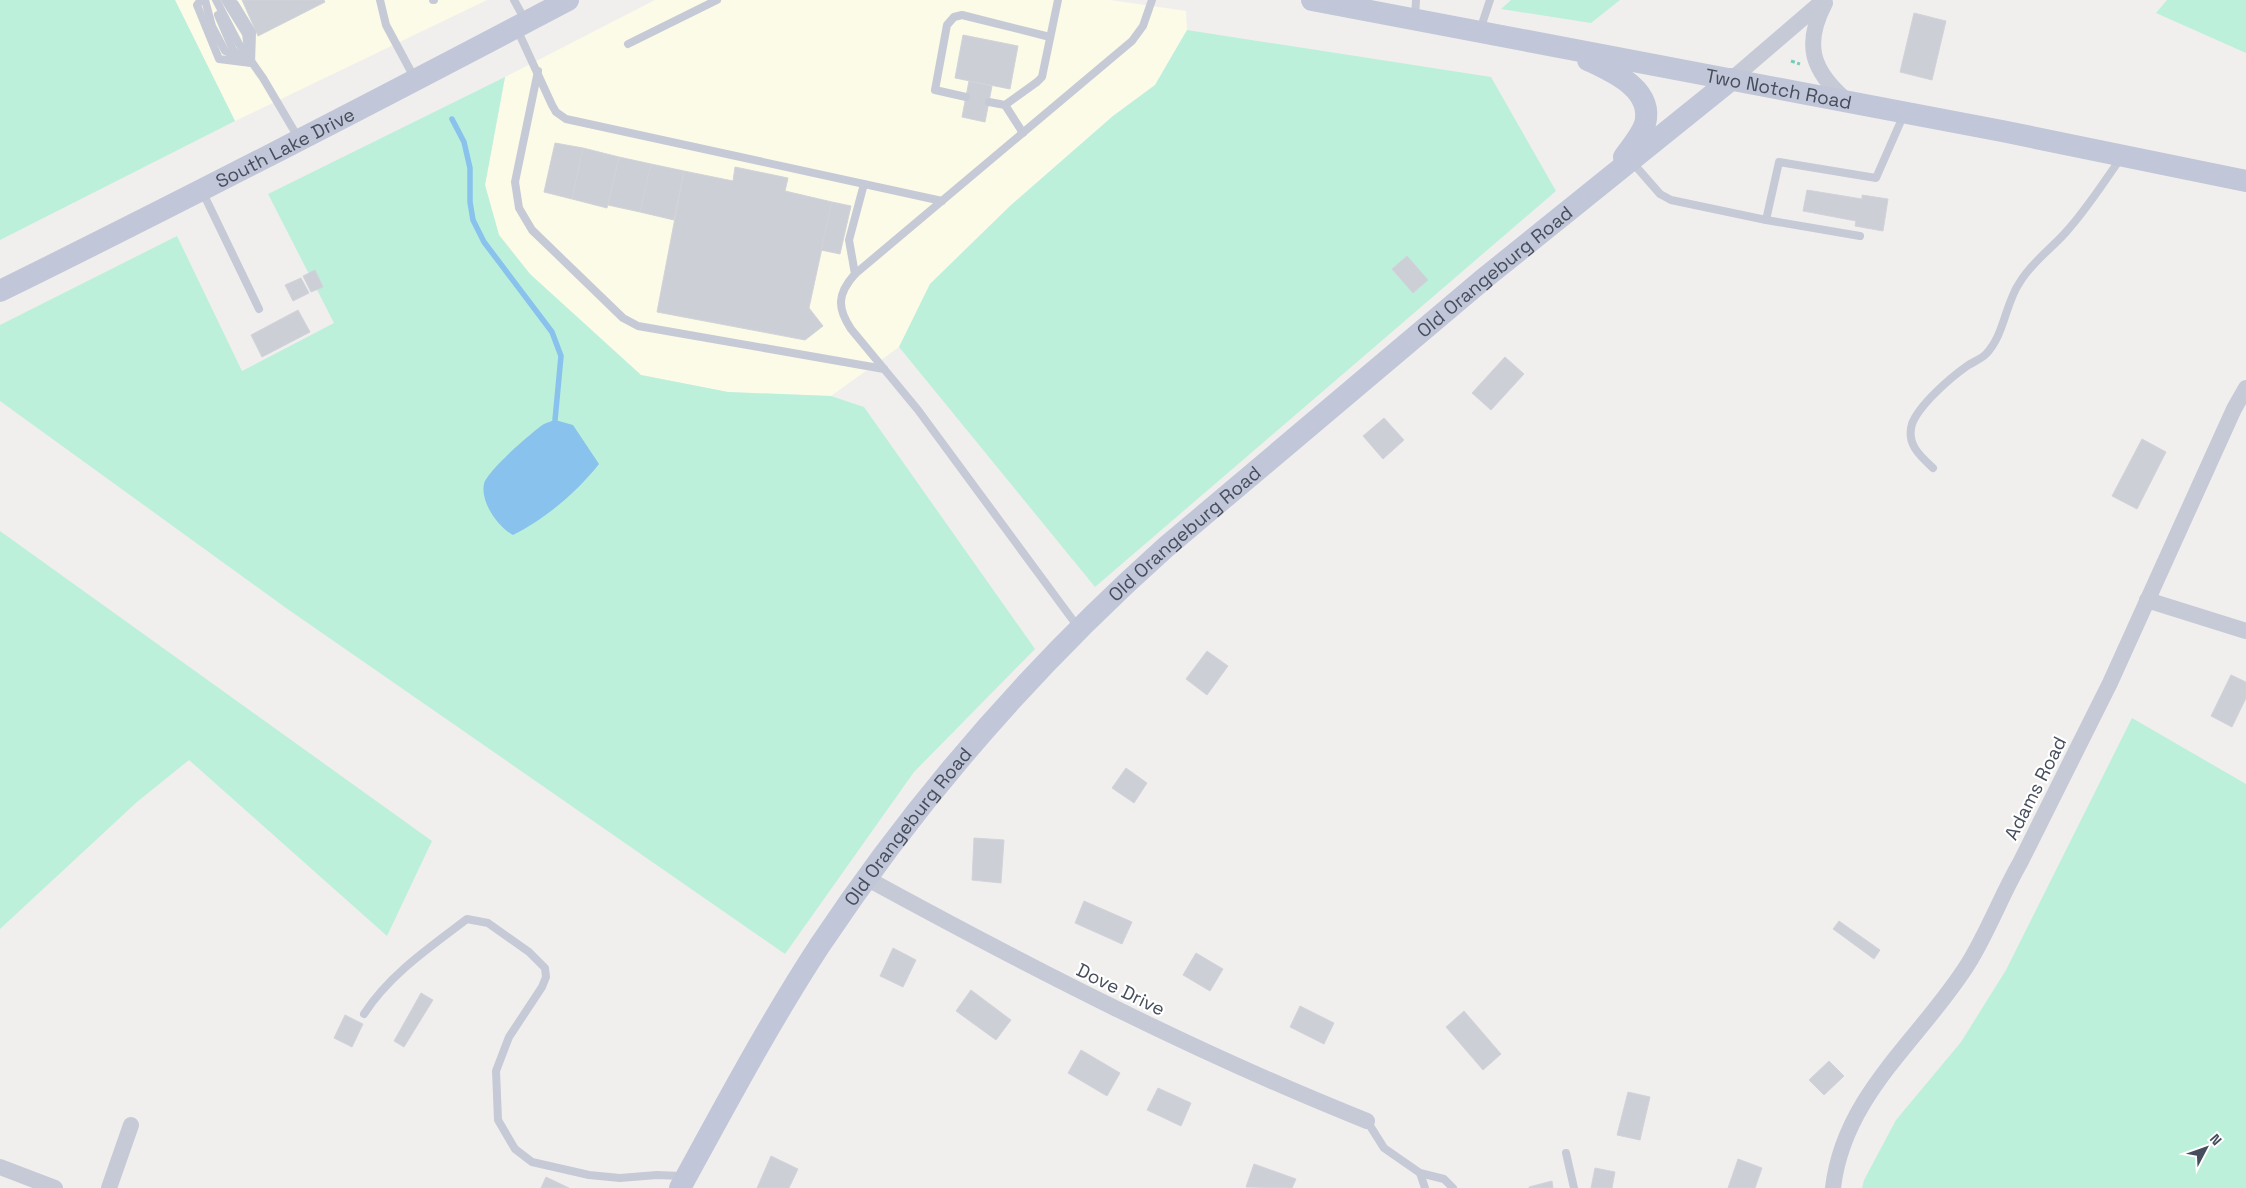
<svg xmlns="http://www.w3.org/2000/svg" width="2246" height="1188" font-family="'Space Grotesk',sans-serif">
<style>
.commercial{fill:#fcfbe7}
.green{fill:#bcf0db}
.water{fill:#88c2ed}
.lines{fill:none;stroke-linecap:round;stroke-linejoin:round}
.stream{stroke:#88c2ed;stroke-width:5.5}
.building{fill:#cdcfd6;stroke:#d2d3da}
.path{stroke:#73ceb5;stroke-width:3;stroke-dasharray:4 2.5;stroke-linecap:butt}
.lane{stroke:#c5cad6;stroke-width:8}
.street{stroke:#c5cad6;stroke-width:16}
.secondary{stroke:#c1c7d8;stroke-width:22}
.labels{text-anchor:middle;stroke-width:4.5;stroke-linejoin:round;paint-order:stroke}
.street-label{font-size:19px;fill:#464d5c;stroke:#fff}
</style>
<rect width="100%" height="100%" fill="#f1efee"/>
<!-- commercial -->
<g class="commercial">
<polygon points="175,0 487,0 235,121"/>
<polygon points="655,0 1110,0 1186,11 1187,30 1155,85 1113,116 1010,206 930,284 899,347 831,396 728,392 641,375 530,274 499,235 485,185 505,77"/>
</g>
<!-- green -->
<g class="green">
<polygon points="0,0 175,0 235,121 0,240"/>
<polygon points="1511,0 1620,0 1591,23 1501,9"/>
<polygon points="2167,0 2246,0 2246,53 2156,13"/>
<polygon points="1187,30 1491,77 1556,191 1095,587 899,347 930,284 1010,206 1113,116 1155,85"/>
<polygon points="505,77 485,185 499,235 530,274 641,375 728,392 831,396 864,407 1035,649 914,772 785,954 286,608 0,401 0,325 177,236 242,371 334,323 268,194"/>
<polygon points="0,531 432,841 387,936 189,760 137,802 0,929"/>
<polygon points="2132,718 2246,784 2246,1188 1862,1188 1864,1180 1896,1120 1961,1042 2006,970"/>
</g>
<!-- water -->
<path class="water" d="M555,420l18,5 26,39c-21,27 -55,56 -86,71 -15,-8 -33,-33 -29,-51 2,-12 49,-53 60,-60 4,-2 8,-3 11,-4z"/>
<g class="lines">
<!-- stream -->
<polyline class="stream" points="452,119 464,142 470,168 470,202 473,220 484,242 552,332 561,356 555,420"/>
</g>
<!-- building -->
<g class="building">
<polygon points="242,0 324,0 325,2 258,36"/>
<polygon points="1914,13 1946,21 1932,80 1900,72"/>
<polygon points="963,35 1018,46 1010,89 955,78"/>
<polygon points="969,81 992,86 985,122 962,117"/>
<polygon points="555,143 583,148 572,199 544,192"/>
<polygon points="583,148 619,157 607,208 572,199"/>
<polygon points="619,157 651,164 640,212 608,205"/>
<polygon points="651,164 684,171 674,220 640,212"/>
<polygon points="735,167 788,178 785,191 832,202 809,308 823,326 805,340 657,312 684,171 733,181"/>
<polygon points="1807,190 1862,199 1862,195 1888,199 1883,231 1855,226 1856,221 1803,211"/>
<polygon points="832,202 851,206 840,254 821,250"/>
<polygon points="1407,256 1428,280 1413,293 1392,269"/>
<polygon points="315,270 323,287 311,292 303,276"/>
<polygon points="301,278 309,293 293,301 285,285"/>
<polygon points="298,310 310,332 262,357 251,335"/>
<polygon points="1505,357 1524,374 1491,410 1472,393"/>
<polygon points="1384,418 1404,440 1383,459 1363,436"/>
<polygon points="2142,439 2166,452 2137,509 2112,496"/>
<polygon points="1207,651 1228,666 1207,695 1186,679"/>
<polygon points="2231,675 2246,682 2246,698 2232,727 2211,716"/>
<polygon points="1126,768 1147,783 1134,803 1112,788"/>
<polygon points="974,838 1004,840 1001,883 972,880"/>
<polygon points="1084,901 1132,922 1122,944 1075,923"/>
<polygon points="1839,921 1880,950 1874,959 1833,929"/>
<polygon points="893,948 916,960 903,987 880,976"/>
<polygon points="1196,953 1223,969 1210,991 1183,975"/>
<polygon points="971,990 1011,1020 996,1040 956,1011"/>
<polygon points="421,993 433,1000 404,1047 394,1041"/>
<polygon points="1300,1006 1334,1023 1324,1044 1290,1027"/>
<polygon points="1464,1011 1501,1054 1483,1070 1446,1027"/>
<polygon points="345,1015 363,1024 352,1047 334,1038"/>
<polygon points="1081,1050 1120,1073 1107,1096 1068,1073"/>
<polygon points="1829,1061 1844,1076 1824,1095 1809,1080"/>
<polygon points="1158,1088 1191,1103 1181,1126 1147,1110"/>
<polygon points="1628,1092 1650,1097 1640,1140 1617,1135"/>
<polygon points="771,1156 798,1169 789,1188 757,1188"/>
<polygon points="1738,1159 1762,1168 1755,1188 1728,1188"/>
<polygon points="1254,1164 1296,1179 1292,1188 1246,1187"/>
<polygon points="1595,1168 1615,1172 1612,1188 1591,1188"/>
<polygon points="546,1177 569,1188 541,1188"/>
<polygon points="1552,1181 1553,1188 1529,1188 1529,1187"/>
</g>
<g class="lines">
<!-- path -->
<polyline class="path" points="1791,61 1800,64"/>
<!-- lane -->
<g class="lane">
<polyline points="201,0 197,5 219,59 251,63"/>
<polyline points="205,0 212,26 225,51 242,59"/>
<polyline points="216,0 239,44 263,78 299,139"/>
<polyline points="225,0 246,34 248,49"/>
<polyline points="230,0 235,4 252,32 251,63"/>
<polyline points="380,0 386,25 415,79"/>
<polyline points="433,0 434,0"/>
<polyline points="514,0 525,20"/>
<polyline points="218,15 233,50 239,55"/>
<polyline points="1415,18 1416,0"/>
<polyline points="517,29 552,105 556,112 566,119 942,201"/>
<polyline points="1480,30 1490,0"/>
<polyline points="628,44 717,0"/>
<polyline points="538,71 515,182 519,208 532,230 623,318 638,326 884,369"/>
<polyline points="966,97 935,90 947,25 954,17 962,15 1050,37"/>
<polyline points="989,102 1005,105 1023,133"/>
<polyline points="1005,105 1037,82 1042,77 1058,0"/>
<polyline points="1632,162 1660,194 1671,200 1766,220 1779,162 1876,178 1904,114"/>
<polyline points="203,193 259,309"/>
<polyline points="1766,220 1860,236"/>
<polyline points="855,274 849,240 864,184"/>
<path d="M1933,468c-13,-12 -27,-24 -21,-44 7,-19 38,-46 55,-58 6,-4 14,-7 19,-12 19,-20 19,-51 34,-72 12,-20 31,-33 46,-50 21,-23 37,-49 55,-74"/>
<path d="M1078,627l-160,-217 -67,-81c-14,-21 -14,-35 4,-55l277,-233 11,-15 9,-26"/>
<path d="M364,1014c25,-39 66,-67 103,-95l21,4 41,29 16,16 1,9 -4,10 -33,50 -13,34 2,49 17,29 17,13 57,13 31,3 37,-3 25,1"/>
<polyline points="1367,1121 1384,1148 1420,1173 1444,1179 1453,1188"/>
<polyline points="1566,1153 1574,1188"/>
<polyline points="1420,1173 1425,1188"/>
</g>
<!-- street -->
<g class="street">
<path d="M1825,3c-22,42 -13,68 22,98"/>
<polyline points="1732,79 1824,0"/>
<polyline points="2147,600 2246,631"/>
<path d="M866,878c163,89 328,174 501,243"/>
<polyline points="0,1167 55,1188"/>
<polyline points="109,1188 131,1125"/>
<path d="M1833,1188c11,-94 88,-149 135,-224 20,-32 33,-68 52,-101l90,-180 124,-274 12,-21"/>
</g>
<!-- secondary -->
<g class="secondary">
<path id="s1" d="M1312,0l690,131 244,50"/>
<path d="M1588,60c25,12 66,29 57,64 -4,12 -14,23 -21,33"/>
<path id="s2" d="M0,291c191,-94 380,-192 568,-291"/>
<path id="s3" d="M680,1188c45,-82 89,-165 140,-243 98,-147 214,-280 346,-398l320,-270 246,-198"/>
</g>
</g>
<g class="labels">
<!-- street labels -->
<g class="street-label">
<text dy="7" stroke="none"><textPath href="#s1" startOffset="475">Two Notch Road</textPath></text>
<text dy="7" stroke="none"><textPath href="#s2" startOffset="319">South Lake Drive</textPath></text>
<text dy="7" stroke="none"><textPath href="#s3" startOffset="1238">Old Orangeburg Road</textPath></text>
<text dy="7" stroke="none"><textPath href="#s3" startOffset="832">Old Orangeburg Road</textPath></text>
<text transform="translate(2035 788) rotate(-63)" y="7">Adams Road</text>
<text dy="7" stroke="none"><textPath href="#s3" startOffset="428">Old Orangeburg Road</textPath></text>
<text transform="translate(1121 989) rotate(26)" y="7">Dove Drive</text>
</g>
</g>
<!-- north arrow -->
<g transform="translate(2206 1148) rotate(49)" stroke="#ffffff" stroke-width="4" paint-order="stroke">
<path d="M0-4L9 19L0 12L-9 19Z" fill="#464d5c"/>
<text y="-8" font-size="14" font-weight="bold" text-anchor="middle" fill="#464d5c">N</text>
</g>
</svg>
